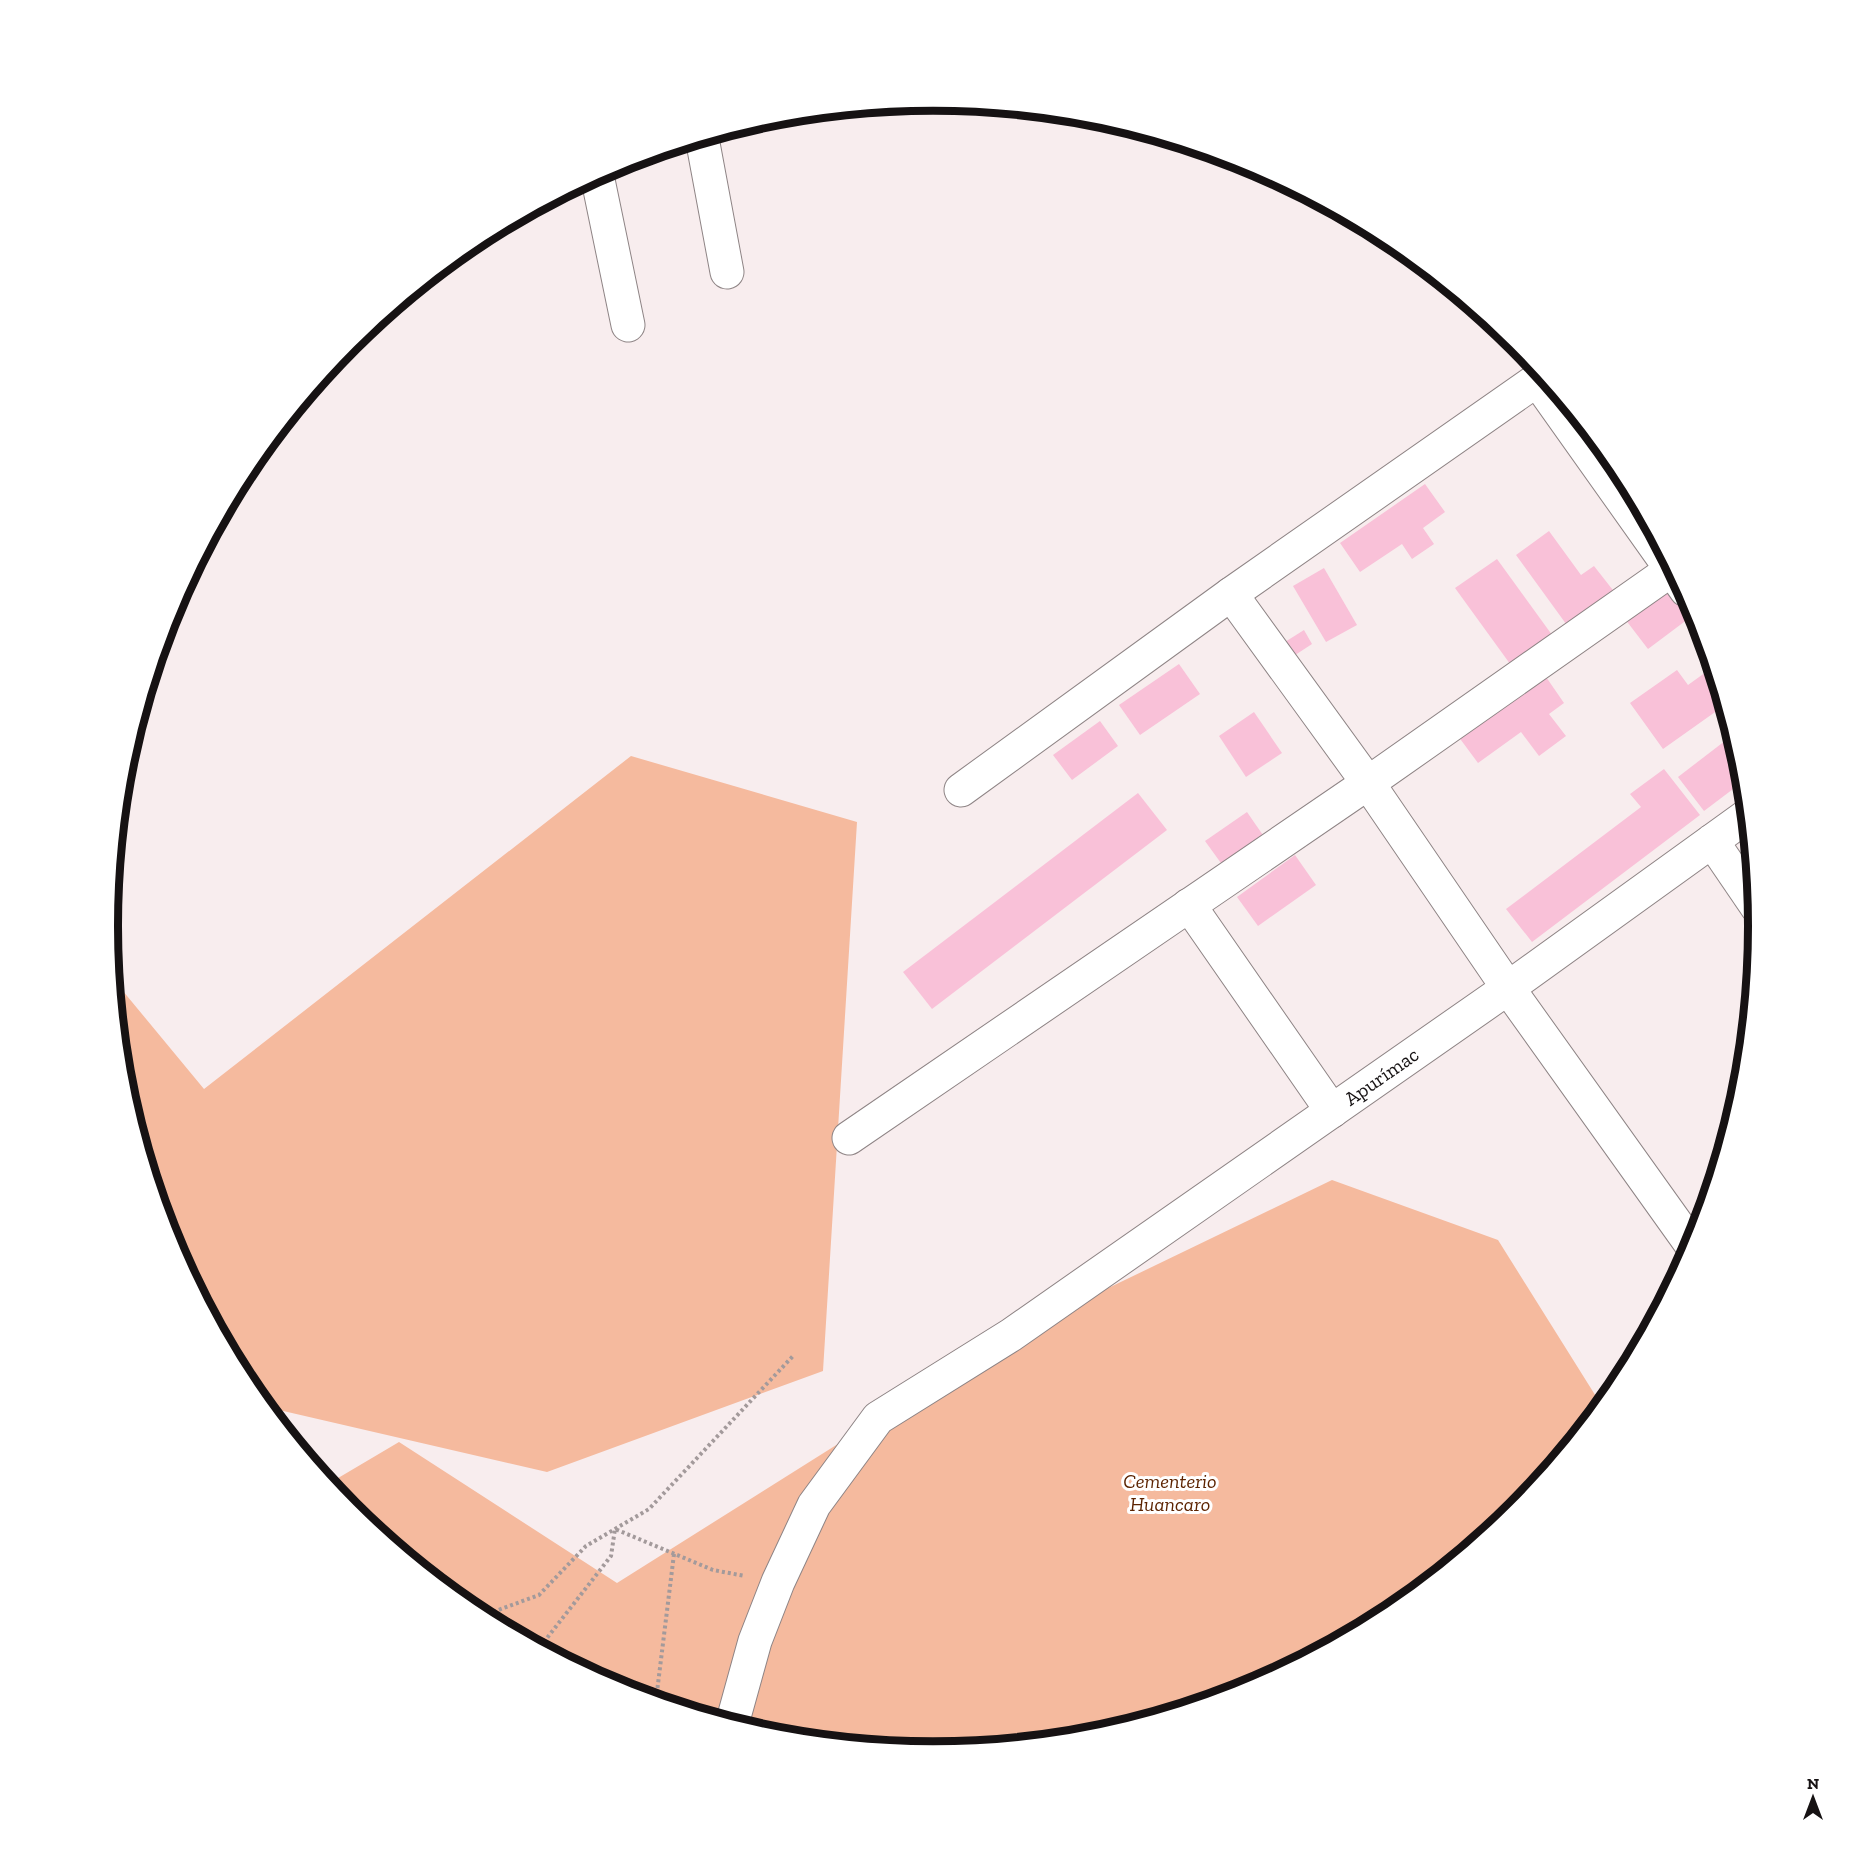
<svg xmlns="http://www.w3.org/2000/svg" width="1867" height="1852" font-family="'Zilla Slab',serif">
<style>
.green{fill:#f5ba9e}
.building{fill:#f9c1d8}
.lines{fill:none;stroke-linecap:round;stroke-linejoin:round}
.minor-casing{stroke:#8e8485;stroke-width:35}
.path{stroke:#a39a9b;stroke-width:4;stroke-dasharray:3 3;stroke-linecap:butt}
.minor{stroke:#fff;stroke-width:33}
.labels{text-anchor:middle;stroke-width:6;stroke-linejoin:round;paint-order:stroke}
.street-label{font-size:20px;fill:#161213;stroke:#fff}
.park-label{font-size:20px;font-style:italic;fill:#5c2300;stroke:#fff}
.rim{fill:none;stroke:#161213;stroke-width:8}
</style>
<rect width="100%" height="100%" fill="#f8edee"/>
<!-- green -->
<g class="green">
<polygon points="631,756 857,822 823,1371 547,1472 266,1407 247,1384 171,1242 124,1087 113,979 204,1089"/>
<polygon points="1332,1180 1498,1240 1602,1406 1517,1510 1392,1613 1249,1689 1094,1736 933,1751 772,1736 617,1689 475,1612 350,1509 328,1484 399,1442 617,1583 1011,1335"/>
</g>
<!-- building -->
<g class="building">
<polygon points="1425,484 1445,512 1423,528 1434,544 1412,559 1402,544 1360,572 1340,543"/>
<polygon points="1549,531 1581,575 1594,566 1616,594 1569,628 1516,555"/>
<polygon points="1497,559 1555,639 1513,668 1455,588"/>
<polygon points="1324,568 1357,625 1326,642 1293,586"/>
<polygon points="1672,583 1696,613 1648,649 1625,619"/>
<polygon points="1304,630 1312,644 1286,661 1277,647"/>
<polygon points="1179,664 1200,694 1140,735 1119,705"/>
<polygon points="1713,667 1725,705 1663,749 1630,703 1677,670 1688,685"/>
<polygon points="1544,674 1564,703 1549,714 1566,736 1539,756 1521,732 1478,763 1458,736"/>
<polygon points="1254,712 1282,753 1246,777 1219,736"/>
<polygon points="1100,721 1118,746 1072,780 1053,755"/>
<polygon points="1734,734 1743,765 1745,780 1704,811 1678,777"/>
<polygon points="1664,769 1700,815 1532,942 1506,909 1641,807 1630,794"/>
<polygon points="1138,793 1167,830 932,1009 903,972"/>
<polygon points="1247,812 1267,841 1226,870 1205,841"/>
<polygon points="1295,855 1316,885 1258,926 1237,897"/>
</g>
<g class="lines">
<defs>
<g id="minor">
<polyline points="702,138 727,272"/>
<polyline points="597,175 628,325"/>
<polyline points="1537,380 1686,590"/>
<polyline points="1231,594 1368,783 1508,988 1693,1247"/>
<polyline points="961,790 1231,594 1544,375"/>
<polyline points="1712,841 1757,907"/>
<polyline points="1189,905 1332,1111"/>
<polyline points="849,1138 1368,783 1674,568"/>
<path id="s1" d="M732,1724l23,-83 23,-59 36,-77 64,-87 133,-83 497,-347 240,-173"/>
</g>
</defs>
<!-- minor casing -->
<use href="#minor" class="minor-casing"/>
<!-- path -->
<g class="path">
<polyline points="482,1616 539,1595 586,1546 649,1509 793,1356"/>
<polyline points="540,1647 611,1556 615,1529 713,1570 745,1576"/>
<polyline points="656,1700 674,1554"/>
</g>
<!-- minor -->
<use href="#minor" class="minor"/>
</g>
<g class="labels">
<!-- street labels -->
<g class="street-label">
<text dy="7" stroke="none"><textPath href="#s1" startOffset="951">Apurímac</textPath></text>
</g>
<!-- park labels -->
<g class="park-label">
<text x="1170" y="1488">Cementerio<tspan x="1170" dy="23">Huancaro</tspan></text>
</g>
</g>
<!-- crop -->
<path d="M0 0H1867V1852H0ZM118 926a815 815 0 1 1 1630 0a815 815 0 1 1-1630 0Z" fill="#fff" fill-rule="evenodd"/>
<path class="rim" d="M118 926a815 815 0 1 1 1630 0a815 815 0 1 1-1630 0Z"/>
<!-- north arrow -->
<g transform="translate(1813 1798)" stroke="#ffffff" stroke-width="4.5" paint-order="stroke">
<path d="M0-4.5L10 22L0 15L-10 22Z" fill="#161213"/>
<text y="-9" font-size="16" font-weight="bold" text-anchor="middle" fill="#161213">N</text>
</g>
</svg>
